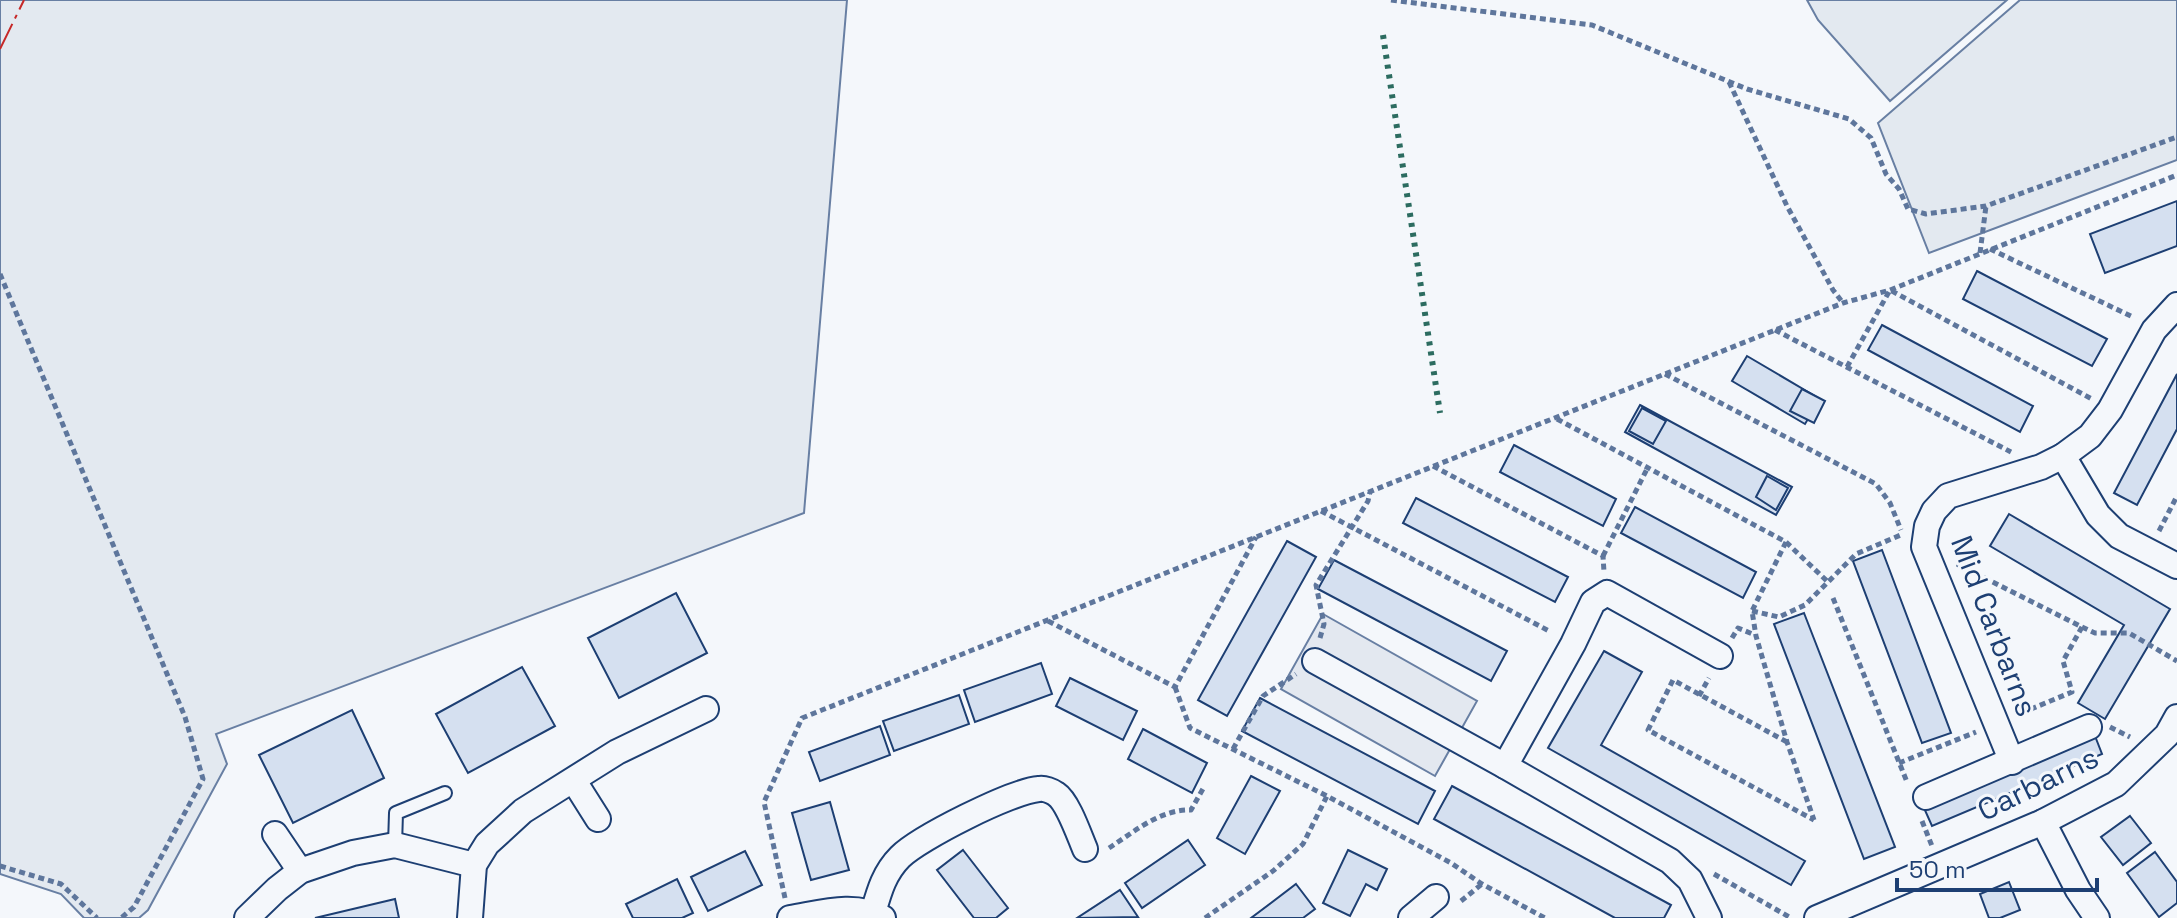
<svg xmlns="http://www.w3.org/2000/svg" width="2177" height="918" font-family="'Space Grotesk',sans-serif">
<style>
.green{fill:#e3e9f0;stroke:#687fa3;stroke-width:2}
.parking{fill:#e3e8f0;stroke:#687fa3;stroke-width:2}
.building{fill:#d5e0f0;stroke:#1d3f73;stroke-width:2}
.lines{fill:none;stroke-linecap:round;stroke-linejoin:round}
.service-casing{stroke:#1d3f73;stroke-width:16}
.minor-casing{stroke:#1d3f73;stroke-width:28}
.path{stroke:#5e769c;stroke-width:5;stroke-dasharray:6 4;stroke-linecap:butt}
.service{stroke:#f4f7fb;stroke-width:12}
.minor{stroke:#f4f7fb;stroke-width:24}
.hedge{stroke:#2c6c60;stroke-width:6;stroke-dasharray:4 6;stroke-linecap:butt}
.power{stroke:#c62828;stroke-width:2;stroke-dasharray:28 6 4 6;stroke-linecap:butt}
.labels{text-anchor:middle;stroke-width:6;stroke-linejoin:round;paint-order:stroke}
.street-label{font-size:30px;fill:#1d3f73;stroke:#f4f7fb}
</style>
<rect width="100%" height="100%" fill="#f4f7fb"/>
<!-- green -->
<g class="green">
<polygon points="0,0 847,0 804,513 216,734 227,764 148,910 139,918 84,918 61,894 0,874"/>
<polygon points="1807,0 2007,0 1890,101 1818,20"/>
<polygon points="2020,0 2177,0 2177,160 1929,253 1878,123"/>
</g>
<!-- parking -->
<polygon class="parking" points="1323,614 1477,701 1435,776 1281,689"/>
<!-- building -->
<g class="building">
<polygon points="2177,201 2177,246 2105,273 2090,234"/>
<polygon points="1977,271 2107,339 2092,366 1963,299"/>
<polygon points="1882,325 2033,406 2020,432 1868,350"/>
<polygon points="1747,356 1820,399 1805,424 1732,381"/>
<polygon points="2177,374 2177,429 2137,505 2114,493"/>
<polygon points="1802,389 1825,401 1814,423 1790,411"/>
<polygon points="1640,405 1792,487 1776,515 1625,432"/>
<polygon points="1642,408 1666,421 1653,444 1629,431"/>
<polygon points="1514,445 1616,499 1603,526 1500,472"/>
<polygon points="1767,476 1788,488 1776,510 1756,497"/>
<polygon points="1416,498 1568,577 1555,602 1403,523"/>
<polygon points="1635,507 1756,572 1743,598 1621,533"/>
<polygon points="2009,514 2170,609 2105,719 2078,703 2124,625 1990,546"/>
<polygon points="1287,541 1316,557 1227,716 1198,700"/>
<polygon points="1882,550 1951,733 1922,743 1853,561"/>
<polygon points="1334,560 1507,651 1491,681 1318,589"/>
<polygon points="676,593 707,653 619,698 588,638"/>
<polygon points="1804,613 1895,847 1864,859 1774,624"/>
<polygon points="1604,651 1642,672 1601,745 1805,861 1791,885 1548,748"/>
<polygon points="1041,663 1052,694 975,722 964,690"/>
<polygon points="522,667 555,726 468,773 436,714"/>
<polygon points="1070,678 1137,711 1123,740 1056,706"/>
<polygon points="959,695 969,724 894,751 883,721"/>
<polygon points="1260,698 1435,791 1418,824 1242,731"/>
<polygon points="352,710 384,778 293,823 259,755"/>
<polygon points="880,726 890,755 820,781 809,752"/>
<polygon points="1143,729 1207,763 1192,793 1128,759"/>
<polygon points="2095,736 2102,754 1932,826 1924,808"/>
<polygon points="1251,776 1280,791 1245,854 1217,838"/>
<polygon points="1452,786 1671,905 1664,918 1615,918 1434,819"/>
<polygon points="830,802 849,870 811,880 792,813"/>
<polygon points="2130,816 2151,843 2123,865 2101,837"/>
<polygon points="1188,840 1205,865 1142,908 1125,883"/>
<polygon points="963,850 1008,908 996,918 974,918 937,870"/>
<polygon points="1348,850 1387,869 1377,890 1366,884 1350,916 1323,903"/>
<polygon points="745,851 762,885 708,911 691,877"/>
<polygon points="2155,852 2177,882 2177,903 2159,917 2127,873"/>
<polygon points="677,879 693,913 682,918 633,918 626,904"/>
<polygon points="2009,882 2020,910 2000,918 1989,918 1980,894"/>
<polygon points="1296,884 1315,909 1303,918 1251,918"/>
<polygon points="1120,890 1138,917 1077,918"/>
<polygon points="395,899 399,918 315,918"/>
</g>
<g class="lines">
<defs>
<polyline id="service" points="395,845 396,813 445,793"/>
<g id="minor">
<polyline points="2177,305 2154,330 2110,410 2090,436 2063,456 2098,515 2119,536 2177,566"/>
<polyline points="1315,661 1505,766 1670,861 1690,880 1709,918"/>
<polyline points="2012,762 1924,547 1927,526 1934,511 1948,496 2041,467 2063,456"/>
<polyline points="1505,766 1573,644 1593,602 1607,593 1720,656"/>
<polyline points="574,781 598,819"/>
<polyline points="1926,797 2089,727"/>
<polyline points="2043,822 2078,890 2097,918"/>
<polyline points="275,834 300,871"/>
<path d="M873,913c6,-21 11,-40 27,-56 19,-19 112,-66 139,-68 5,-1 13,2 17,5 12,8 23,41 29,55"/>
<polyline points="247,918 277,889 300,871 353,853 395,845 474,865"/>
<polyline points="470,918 474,865 487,844 523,811 617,752 706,709"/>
<path d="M790,918c31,-5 64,-16 93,0"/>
<polyline points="1411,918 1436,897"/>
<polyline points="1817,918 2043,822 2116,784 2167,735 2177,717"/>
</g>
</defs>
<!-- service casing -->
<use href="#service" class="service-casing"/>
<!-- minor casing -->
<use href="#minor" class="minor-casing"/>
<!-- path -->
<g class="path">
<polyline points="1391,0 1592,25 1747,89 1849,119 1871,138 1886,174 1899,189 1908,209 1926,214 1986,206 2177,137"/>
<polyline points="1729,82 1787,206 1833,290 1843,303"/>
<polyline points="1990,249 2133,317"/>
<polyline points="1980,253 1986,206"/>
<polyline points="0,274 185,717 203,779 134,907 121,918"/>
<polyline points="1775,330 2011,452"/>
<polyline points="1847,367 1890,290 2092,399"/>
<polyline points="1665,374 1876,484 1890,503 1901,530"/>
<polyline points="1557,419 1786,542 1829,583"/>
<polyline points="1433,466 1603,556 1604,572"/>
<polyline points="1321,511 1551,632"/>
<polyline points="2159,531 2177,496"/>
<polyline points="1786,542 1752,611 1756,636 1787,742 1814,820"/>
<polyline points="1603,556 1648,467"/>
<polyline points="1957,564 2082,627 2063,661 2072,692 2019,714"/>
<polyline points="1833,598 1907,782"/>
<polyline points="1752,611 1779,617 1805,605 1856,554 1903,534"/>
<polyline points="1048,621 1175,687 1256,537"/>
<polyline points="2082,627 2095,633 2129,633 2177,661"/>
<polyline points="1320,638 1324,624 1316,585 1368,501 1370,492"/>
<polyline points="1732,638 1738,628 1755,635"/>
<polyline points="1175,687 1190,728 1327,796 1451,863 1482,884 1545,918"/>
<polyline points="1699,696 1709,678"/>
<polyline points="2110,727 2130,737"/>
<polyline points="1787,742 1673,680 1648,730 1814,820"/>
<polyline points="1233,749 1263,696 1296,674"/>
<polyline points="1899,763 1976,732"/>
<polyline points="1922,821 1932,846"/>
<path d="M1109,848c25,-16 51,-39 82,-38l13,-23"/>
<polyline points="0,866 61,884 97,918"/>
<polyline points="1714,874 1791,918"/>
<polyline points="785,898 764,802 802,718 1843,303 1890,290 2177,175"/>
<polyline points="1461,901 1482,884"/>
<polyline points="1205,918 1273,871 1303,844 1327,796"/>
</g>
<!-- service -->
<use href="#service" class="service"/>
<!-- minor -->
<use href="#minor" class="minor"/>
<!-- hedge -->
<polyline class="hedge" points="1383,35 1440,413"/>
<!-- power -->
<polyline class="power" points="0,49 24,0"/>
</g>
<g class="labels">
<!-- street labels -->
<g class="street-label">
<text transform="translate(1994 626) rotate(69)" y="10">Mid Carbarns</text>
<text transform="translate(2038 784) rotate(-26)" y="10">Carbarns</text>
</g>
</g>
<!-- scale -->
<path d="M1897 878v12h200v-12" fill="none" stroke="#1d3f73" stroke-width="4"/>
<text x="1909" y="878" font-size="24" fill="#1d3f73" stroke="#f4f7fb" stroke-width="6" paint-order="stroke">50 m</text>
</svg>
